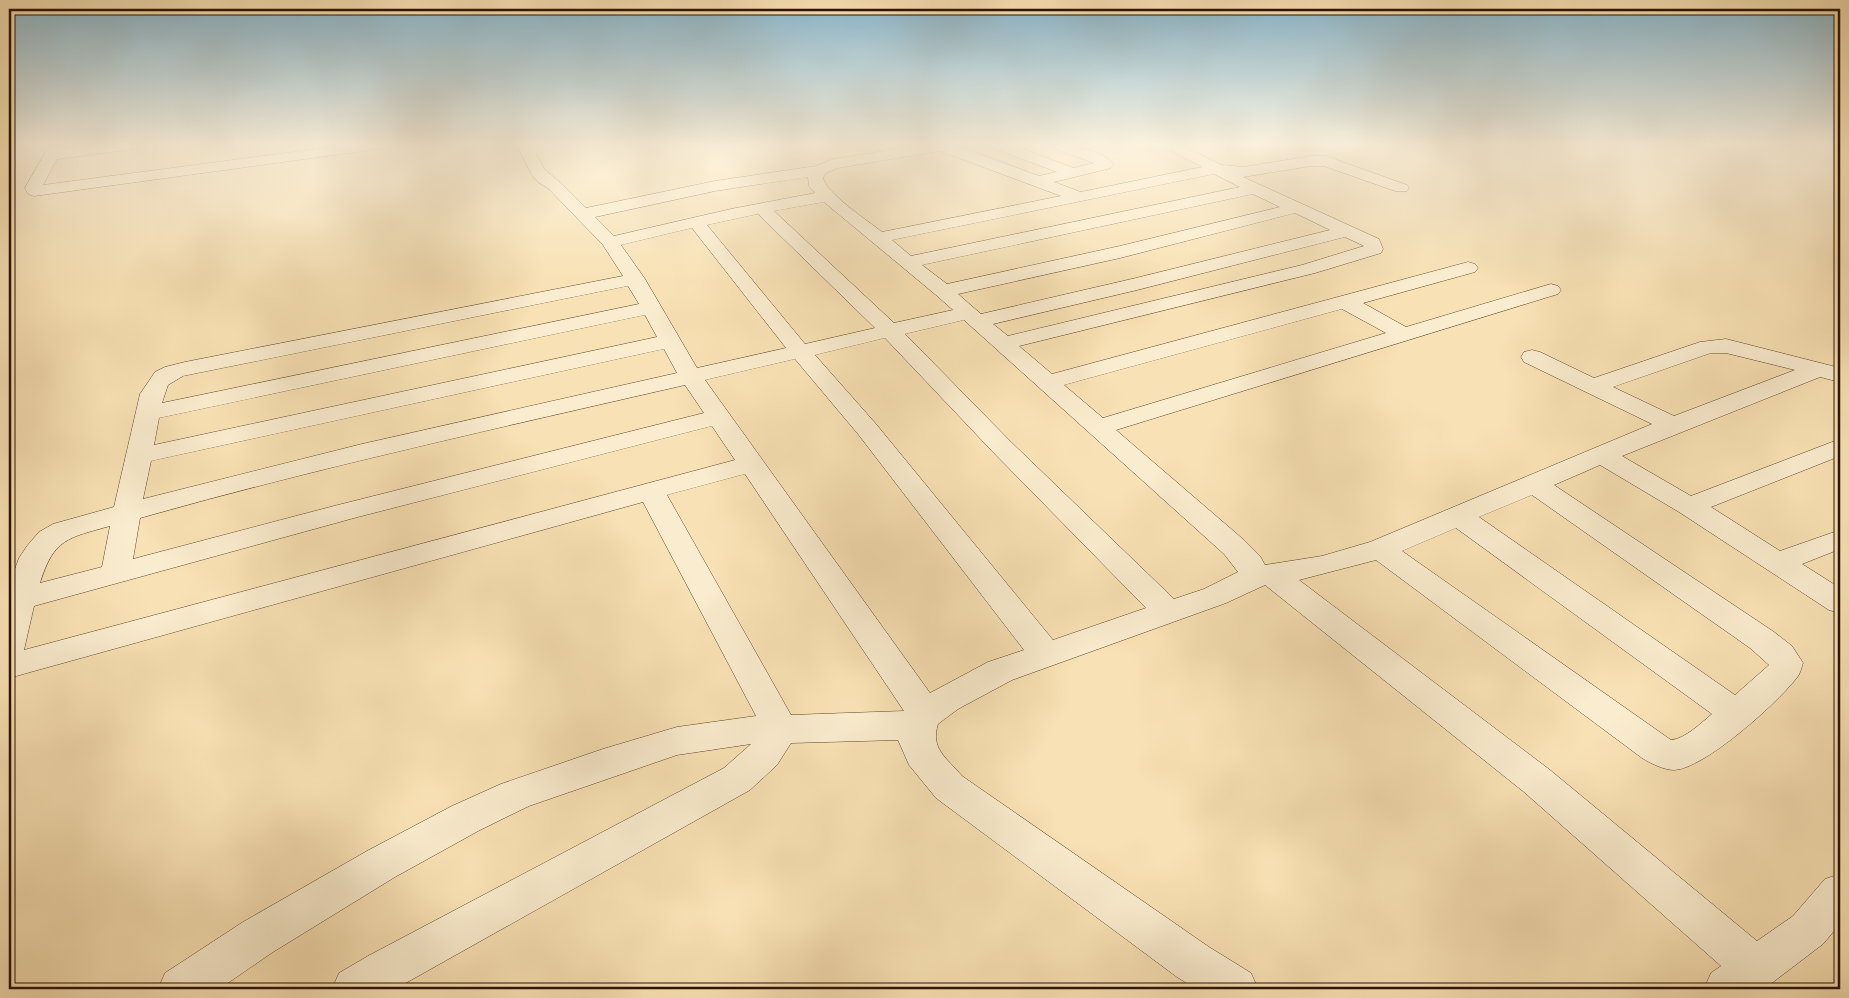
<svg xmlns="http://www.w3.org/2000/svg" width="1849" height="998" font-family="'Gentium Book Plus',serif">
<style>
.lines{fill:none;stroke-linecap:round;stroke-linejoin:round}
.minor-casing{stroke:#5e462d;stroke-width:1}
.minor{fill:#faecce;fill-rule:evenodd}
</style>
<rect width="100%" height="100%" fill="#f8e1b4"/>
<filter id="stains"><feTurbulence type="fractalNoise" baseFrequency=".004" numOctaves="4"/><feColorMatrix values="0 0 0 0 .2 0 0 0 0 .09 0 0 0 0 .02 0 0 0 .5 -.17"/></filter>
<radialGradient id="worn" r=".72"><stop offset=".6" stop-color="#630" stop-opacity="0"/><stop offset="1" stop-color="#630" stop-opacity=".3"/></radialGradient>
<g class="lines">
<defs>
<g id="minor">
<polygon points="50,145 64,145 62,149 100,145 141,145 139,148 134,149 57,159 43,185 347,145 385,145 383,148 378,149 34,196 28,194 25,188"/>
<path d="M517,145h14l14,25 16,13 25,25 129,-27 101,-15 18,-7 89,-14h32l84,31 18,-4 -64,-24 -2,-3h20l63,23 20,-5 -42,-15 -2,-3c18,0 53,4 64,20l-3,3 -57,14 27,10 121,-25 -36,-19 -2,-3h18l39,20 23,2 67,-11h15l81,29 2,3 -2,3h-12l-71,-25h-13l-68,11 136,62 4,10 -2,4 -66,20 -296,73 33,28 416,-112 7,2 3,4 -3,4 -112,31 43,24 138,-41 7,-2 7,2 3,4 -3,4 -442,136 128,110 16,16 5,9 57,-9 48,-14 282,-118 -128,-62 -3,-5 3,-5 8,-2 8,2 54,26 106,-36 26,-3 114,29v14l-20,-5 -198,79 69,40 149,-57v17l-129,51 69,44 60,-21v19l-38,15 38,24v25l-11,-3 -150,-98 -79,-47 -46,20 220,147 18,14 11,17c-2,6 -3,12 -8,17 -19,24 -91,89 -121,90 -10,0 -24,-7 -32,-12l-266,-198 -77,20 251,190 207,171 36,-25 32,-37 15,-5v50l-17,20 -59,45h-60l7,-16 10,-7 -197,-174 -259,-207 -39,18 -214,77 -54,29 -20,15c-8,25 9,34 24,52l247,171 42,26 7,16h-62l-19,-12 -241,-179 -27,-33 -11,-25 -107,3 -14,22 -27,25 -355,199h-63l7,-16 29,-17 356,-188 27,-24 -74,11 -148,51 -49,24 -85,47 -122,75 -54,37h-61l7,-16 78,-51 124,-71 85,-45 49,-22 102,-35 74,-22 79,-11 -113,-214 -634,176v-93l10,-27 8,-12 12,-14 14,-8 61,-17 26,-113 15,-22 10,-5 20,-5 438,-86 -20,-31 -54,-56 -11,-7 -6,-7zM940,151l121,45 -179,36c-15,-12 -54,-37 -59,-54l3,-5 12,-5zM1214,174l26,13 -329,69 -19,-16zM808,177l1,9 6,7 -84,16 -117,27 -19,-19 120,-26zM1253,194l27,13 -160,39 -173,38 -25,-19zM824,202l112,93 17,15 -59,13 -120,-112zM1295,213l35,17 -194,48 -155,36 -23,-20 162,-36zM758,214l117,114 -70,16 -98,-119zM692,228l94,120 -89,20 -52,-89 -24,-34zM1345,237l19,9 -62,19 -294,71 -15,-12 144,-34zM628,286l11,18 -477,99 6,-18 15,-9zM1342,309l44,24 -283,85 -39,-33zM645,315l12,22 -503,108 5,-27zM964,320l260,234 14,18 -34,17 -30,10 -164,-158 -105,-107zM885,338l107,113 154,157 -93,32 -177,-216 -61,-69zM664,349l13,24 -315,71 -219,55 8,-38zM1711,353h15l69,17 -121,46 -61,-29zM795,359l63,75 166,216 -36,12 -58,31 -225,-313zM685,385l19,28 -370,93 -201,53 7,-41c180,-51 363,-91 545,-133zM712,426l23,34 -711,190 10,-44 320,-88zM745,474l159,237 -113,4 -124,-220zM1532,495l218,153 19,17 -34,30 -256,-178zM110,526l-8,41 -62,16c14,-45 28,-45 70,-57zM1456,528l256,186c-11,9 -27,25 -41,26l-269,-189z"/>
</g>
</defs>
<!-- minor casing -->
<use href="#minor" class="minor-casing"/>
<!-- minor -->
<use href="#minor" class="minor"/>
</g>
<!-- sky -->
<linearGradient id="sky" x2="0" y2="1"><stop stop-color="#8ab8cf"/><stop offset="0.51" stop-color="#fcf2dd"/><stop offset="1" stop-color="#fcf2dd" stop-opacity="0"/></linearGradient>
<rect width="1849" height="284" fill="url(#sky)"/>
<!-- margin -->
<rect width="1849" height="998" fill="none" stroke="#f8e1b4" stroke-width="30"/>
<rect x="10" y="10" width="1829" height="978" fill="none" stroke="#2a1300" stroke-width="2.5"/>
<rect x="15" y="15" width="1819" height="968" fill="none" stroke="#2a1300"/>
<rect width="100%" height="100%" filter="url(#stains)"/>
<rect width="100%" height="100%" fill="url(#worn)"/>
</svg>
